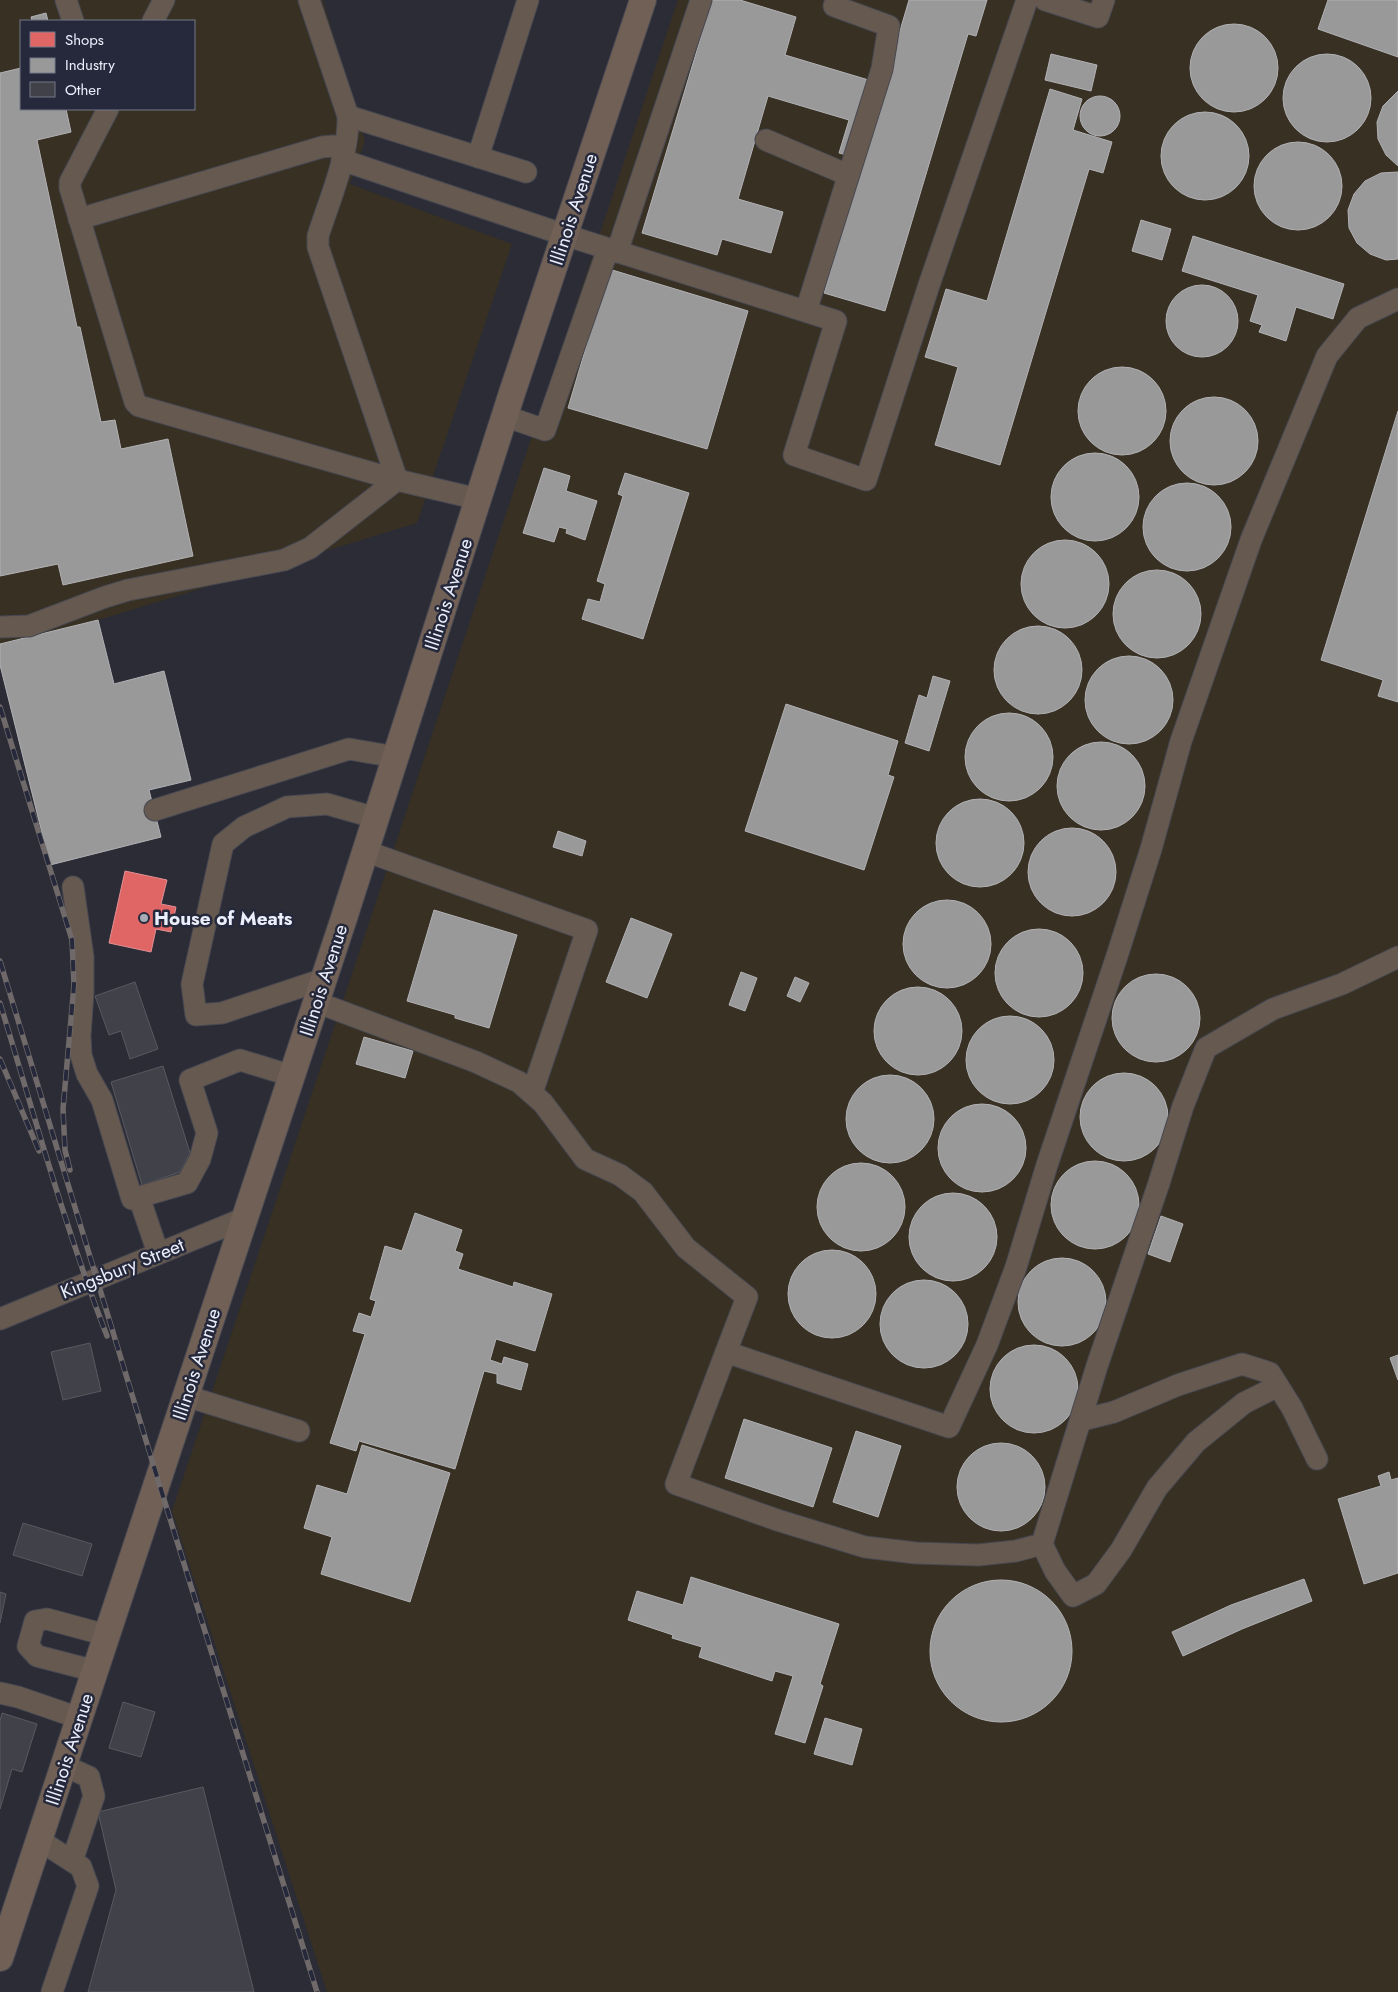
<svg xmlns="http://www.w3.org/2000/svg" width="1398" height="1992" font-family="Jost,sans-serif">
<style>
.industrial{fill:#373023;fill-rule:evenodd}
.shops{fill:#e06666;stroke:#e38f93}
.industry{fill:#999;stroke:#b2b2b6}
.building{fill:#404149;stroke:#585961}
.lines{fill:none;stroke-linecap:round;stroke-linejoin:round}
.minor-casing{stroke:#474851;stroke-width:23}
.major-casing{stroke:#474851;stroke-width:28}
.minor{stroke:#665950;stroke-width:21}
.major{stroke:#716055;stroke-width:26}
.rail-casing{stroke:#6f6969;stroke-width:5.5}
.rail{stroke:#26293b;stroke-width:4;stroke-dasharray:11;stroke-linecap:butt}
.poi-dot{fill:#a8aab6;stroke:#26293b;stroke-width:2}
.labels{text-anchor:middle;stroke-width:5;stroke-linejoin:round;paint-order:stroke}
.street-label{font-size:19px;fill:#ebeefb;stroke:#26293b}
.poi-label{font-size:19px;font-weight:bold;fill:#ebeefb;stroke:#26293b;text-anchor:start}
</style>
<rect width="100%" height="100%" fill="#2b2c36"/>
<!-- industrial -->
<g class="industrial">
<path d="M0,0h323l42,141 -15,43 162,60 -95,279 -417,127zM21,21h173v88h-173z"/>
<polygon points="678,0 1398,0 1398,1992 327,1992 172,1511"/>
</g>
<!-- shops -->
<polygon class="shops" points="125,871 167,880 161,904 176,907 171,932 156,929 151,952 109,943"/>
<!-- industry -->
<g class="industry">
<polygon points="712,0 740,0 796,17 785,55 872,81 850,156 839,153 849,120 768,96 738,199 783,212 771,253 722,239 717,255 642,233"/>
<polygon points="909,0 987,0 976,36 968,34 885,311 824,293 896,51 894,51"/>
<polygon points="1328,0 1398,0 1398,57 1318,29"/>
<polygon points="46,13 48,21 32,21 31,17"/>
<circle cx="1234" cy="68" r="44"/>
<polygon points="1051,54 1097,65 1091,91 1045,80"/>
<circle cx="1327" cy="98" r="44"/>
<polygon points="21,68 21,109 66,109 71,132 37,140 77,327 80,327 101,422 115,420 121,449 168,439 193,556 63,585 58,564 0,576 0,73"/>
<polygon points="1050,89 1082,99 1073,130 1112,142 1103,173 1089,169 1000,465 935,445 958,367 925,357 946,289 987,301"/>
<polygon points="1398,91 1398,166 1386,155 1378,139 1377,122 1383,106"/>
<circle cx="1100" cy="116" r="20"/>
<circle cx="1205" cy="156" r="44"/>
<circle cx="1298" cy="186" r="44"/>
<polygon points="1398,172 1398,259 1386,260 1370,254 1357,243 1349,228 1348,210 1354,194 1365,181 1381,173"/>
<polygon points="1141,220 1171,229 1162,260 1132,251"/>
<polygon points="1193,236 1344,284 1333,319 1296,307 1286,341 1259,332 1262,325 1250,321 1258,295 1182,271"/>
<polygon points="609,269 748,311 707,449 568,408"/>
<circle cx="1202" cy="321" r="36"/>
<circle cx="1122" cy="411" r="44"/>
<circle cx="1214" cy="441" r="44"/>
<polygon points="1398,411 1398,702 1378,696 1383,680 1321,660"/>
<circle cx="1095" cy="497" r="44"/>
<polygon points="544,468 570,476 566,491 597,501 585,540 566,533 567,529 559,527 554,542 523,533"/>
<polygon points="625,473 689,493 643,639 582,619 588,599 600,602 605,584 597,581 623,496 618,494"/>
<circle cx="1187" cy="527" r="44"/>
<circle cx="1065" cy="584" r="44"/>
<circle cx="1157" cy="614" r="44"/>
<polygon points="98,620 114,684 164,671 191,780 149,790 161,837 50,865 0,665 0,644"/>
<circle cx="1038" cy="670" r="44"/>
<circle cx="1129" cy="700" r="44"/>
<polygon points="933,676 950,681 929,751 905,743 919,695 927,698"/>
<polygon points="786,704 898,741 888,775 894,777 864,870 745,831"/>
<circle cx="1009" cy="757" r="44"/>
<circle cx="1101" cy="786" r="44"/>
<circle cx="980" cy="843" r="44"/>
<circle cx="1072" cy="872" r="44"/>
<polygon points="558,831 586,841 582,856 553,847"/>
<circle cx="947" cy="944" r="44"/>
<polygon points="434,910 517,935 489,1028 455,1018 455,1015 407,1001"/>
<polygon points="631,918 672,934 647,998 606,982"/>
<circle cx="1039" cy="973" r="44"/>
<polygon points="741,972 757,978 745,1011 729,1005"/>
<circle cx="1156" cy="1018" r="44"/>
<polygon points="795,977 809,983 800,1002 787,996"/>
<circle cx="918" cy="1031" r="44"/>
<circle cx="1010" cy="1060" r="44"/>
<polygon points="364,1037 413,1051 405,1078 356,1064"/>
<circle cx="1124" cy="1117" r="44"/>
<circle cx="890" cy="1119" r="44"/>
<circle cx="982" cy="1148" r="44"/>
<circle cx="1095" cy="1205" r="44"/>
<circle cx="861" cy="1207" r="44"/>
<circle cx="953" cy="1237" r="44"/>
<polygon points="415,1213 462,1230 455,1251 463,1254 458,1269 513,1287 514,1282 552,1294 535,1351 496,1339 490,1360 502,1364 504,1357 528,1364 521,1390 497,1383 497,1374 484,1371 455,1469 359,1441 356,1451 330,1443 365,1334 353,1331 359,1313 371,1317 376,1301 370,1299 385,1246 402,1251"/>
<polygon points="1161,1216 1183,1224 1170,1262 1148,1254"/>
<circle cx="832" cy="1294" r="44"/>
<circle cx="1062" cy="1302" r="44"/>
<circle cx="924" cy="1324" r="44"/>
<circle cx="1034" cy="1389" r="44"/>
<polygon points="1398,1355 1398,1380 1390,1358"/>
<polygon points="744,1419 832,1448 813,1507 725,1478"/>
<polygon points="856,1431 901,1446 878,1517 833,1502"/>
<circle cx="1001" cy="1487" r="44"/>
<polygon points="362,1445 450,1473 410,1602 321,1574 332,1537 304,1528 317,1485 347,1494"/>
<polygon points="1389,1472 1391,1480 1398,1478 1398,1573 1364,1584 1338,1499 1381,1486 1378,1476"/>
<polygon points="691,1577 839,1624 820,1684 823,1686 805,1743 775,1734 793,1676 775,1671 772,1681 699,1657 702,1647 672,1638 673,1635 628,1620 637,1591 683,1605"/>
<polygon points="1304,1579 1312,1601 1242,1629 1183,1656 1172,1632 1231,1605"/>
<circle cx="1001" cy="1651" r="71"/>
<polygon points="825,1718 862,1729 852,1765 814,1754"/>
</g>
<!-- building -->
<g class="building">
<polygon points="135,982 158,1049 130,1059 121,1031 109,1035 95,996"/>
<polygon points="163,1066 190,1153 180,1172 142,1185 111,1082"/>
<polygon points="90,1343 101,1391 63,1400 51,1352"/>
<polygon points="23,1523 92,1544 82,1576 13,1555"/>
<polygon points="0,1592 6,1594 0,1623"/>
<polygon points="123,1702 155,1712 141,1757 109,1748"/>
<polygon points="2,1713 37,1724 22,1772 12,1769 0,1809 0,1721"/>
<polygon points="203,1787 254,1992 88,1992 116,1890 98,1812"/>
</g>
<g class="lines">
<defs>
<g id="minor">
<polyline points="66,0 73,21"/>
<path d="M309,0l39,116c1,40 -18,82 -30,120v11l79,233"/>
<polyline points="1045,0 1098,17 1104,0"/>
<polyline points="153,21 164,0"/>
<polyline points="108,109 70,182 70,188 135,402 139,406 397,480"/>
<polyline points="348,116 526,172"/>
<polyline points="766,140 848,175"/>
<polyline points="478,157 528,0"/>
<polyline points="342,160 565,235 836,321 794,455 866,480 929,285 1027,0"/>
<polyline points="79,219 322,147 333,146 344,149"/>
<polyline points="617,252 701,0"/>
<polyline points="1398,299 1358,318 1327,356 1251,540 1181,741 1151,849 1117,956 1047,1165 1016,1267 987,1345 949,1427 726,1352 676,1484 777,1520 865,1547 916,1553 978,1555 1016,1551 1042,1544 1097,1366 1159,1183 1183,1106 1206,1048 1273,1009 1342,984 1398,957"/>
<polyline points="806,311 882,69 889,26 834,6"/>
<polyline points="505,416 545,430 608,249"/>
<polyline points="0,627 29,626 105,597 128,590 284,560 310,548 397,480 478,499"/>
<polyline points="155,810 349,749 396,757"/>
<polyline points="365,851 587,930 532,1093"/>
<polyline points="73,887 83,957 83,992 80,1036 81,1055 87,1074 102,1100 132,1199 139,1197"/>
<polyline points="324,979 222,1013 196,1015 192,984 223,844 244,827 287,807 327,804 376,818"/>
<polyline points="316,1002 476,1062 519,1082 543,1103 585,1159 620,1175 643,1192 686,1248 747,1297 726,1352"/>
<polyline points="158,1253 139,1197 187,1183 200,1159 207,1133 190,1080 240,1060 292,1076"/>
<polyline points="0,1319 245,1218"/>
<polyline points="186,1396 299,1431"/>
<polyline points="1082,1420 1114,1412 1178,1385 1242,1364 1270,1373 1292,1408 1317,1459"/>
<polyline points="1042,1544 1055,1571 1073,1596 1096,1584 1121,1550 1157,1488 1196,1442 1244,1403 1278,1386"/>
<polyline points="95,1671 37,1656 28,1646 35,1621 47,1619 106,1635"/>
<polyline points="0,1693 18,1697 79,1718"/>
<polyline points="63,1765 89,1777 94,1796 72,1861"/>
<polyline points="39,1840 81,1867 88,1886 52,1992"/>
</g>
<polyline id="major" points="0,1958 343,921 512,393 643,0"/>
</defs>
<!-- minor casing -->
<use href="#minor" class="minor-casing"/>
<!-- major casing -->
<use href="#major" class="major-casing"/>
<!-- minor -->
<use href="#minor" class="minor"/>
<!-- major -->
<use href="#major" class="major"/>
<defs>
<g id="rail">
<polyline points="0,707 72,940 74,985 63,1109 65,1150 70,1170"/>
<polyline points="0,961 158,1480 317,1992"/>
<path d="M0,1003c34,111 65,225 107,333"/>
<polyline points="0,1059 39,1151"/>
</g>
</defs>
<!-- rail casing -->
<use href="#rail" class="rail-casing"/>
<!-- rail -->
<use href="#rail" class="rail"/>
</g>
<!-- markers -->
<circle class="poi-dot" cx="144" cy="918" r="5"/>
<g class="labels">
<!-- street labels -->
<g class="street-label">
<text transform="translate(573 209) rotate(-72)" y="7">Illinois Avenue</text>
<text transform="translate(448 594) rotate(-72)" y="7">Illinois Avenue</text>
<text transform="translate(323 980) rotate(-72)" y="7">Illinois Avenue</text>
<text transform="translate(122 1268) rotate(-22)" y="7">Kingsbury Street</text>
<text transform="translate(196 1364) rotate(-72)" y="7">Illinois Avenue</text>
<text transform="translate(69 1749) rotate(-72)" y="7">Illinois Avenue</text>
</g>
<!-- poi labels -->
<g class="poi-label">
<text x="154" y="925">House of Meats</text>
</g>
</g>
<!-- legend -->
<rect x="20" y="20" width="175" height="90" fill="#26293b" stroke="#757888"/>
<rect x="30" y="32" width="25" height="15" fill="#e06666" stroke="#757888"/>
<text x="65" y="45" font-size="15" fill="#ebeefb">Shops</text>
<rect x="30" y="58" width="25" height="15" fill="#999999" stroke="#757888"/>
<text x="65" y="70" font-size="15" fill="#ebeefb">Industry</text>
<rect x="30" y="82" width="25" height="15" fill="#404149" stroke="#757888"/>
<text x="65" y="95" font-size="15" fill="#ebeefb">Other</text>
</svg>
